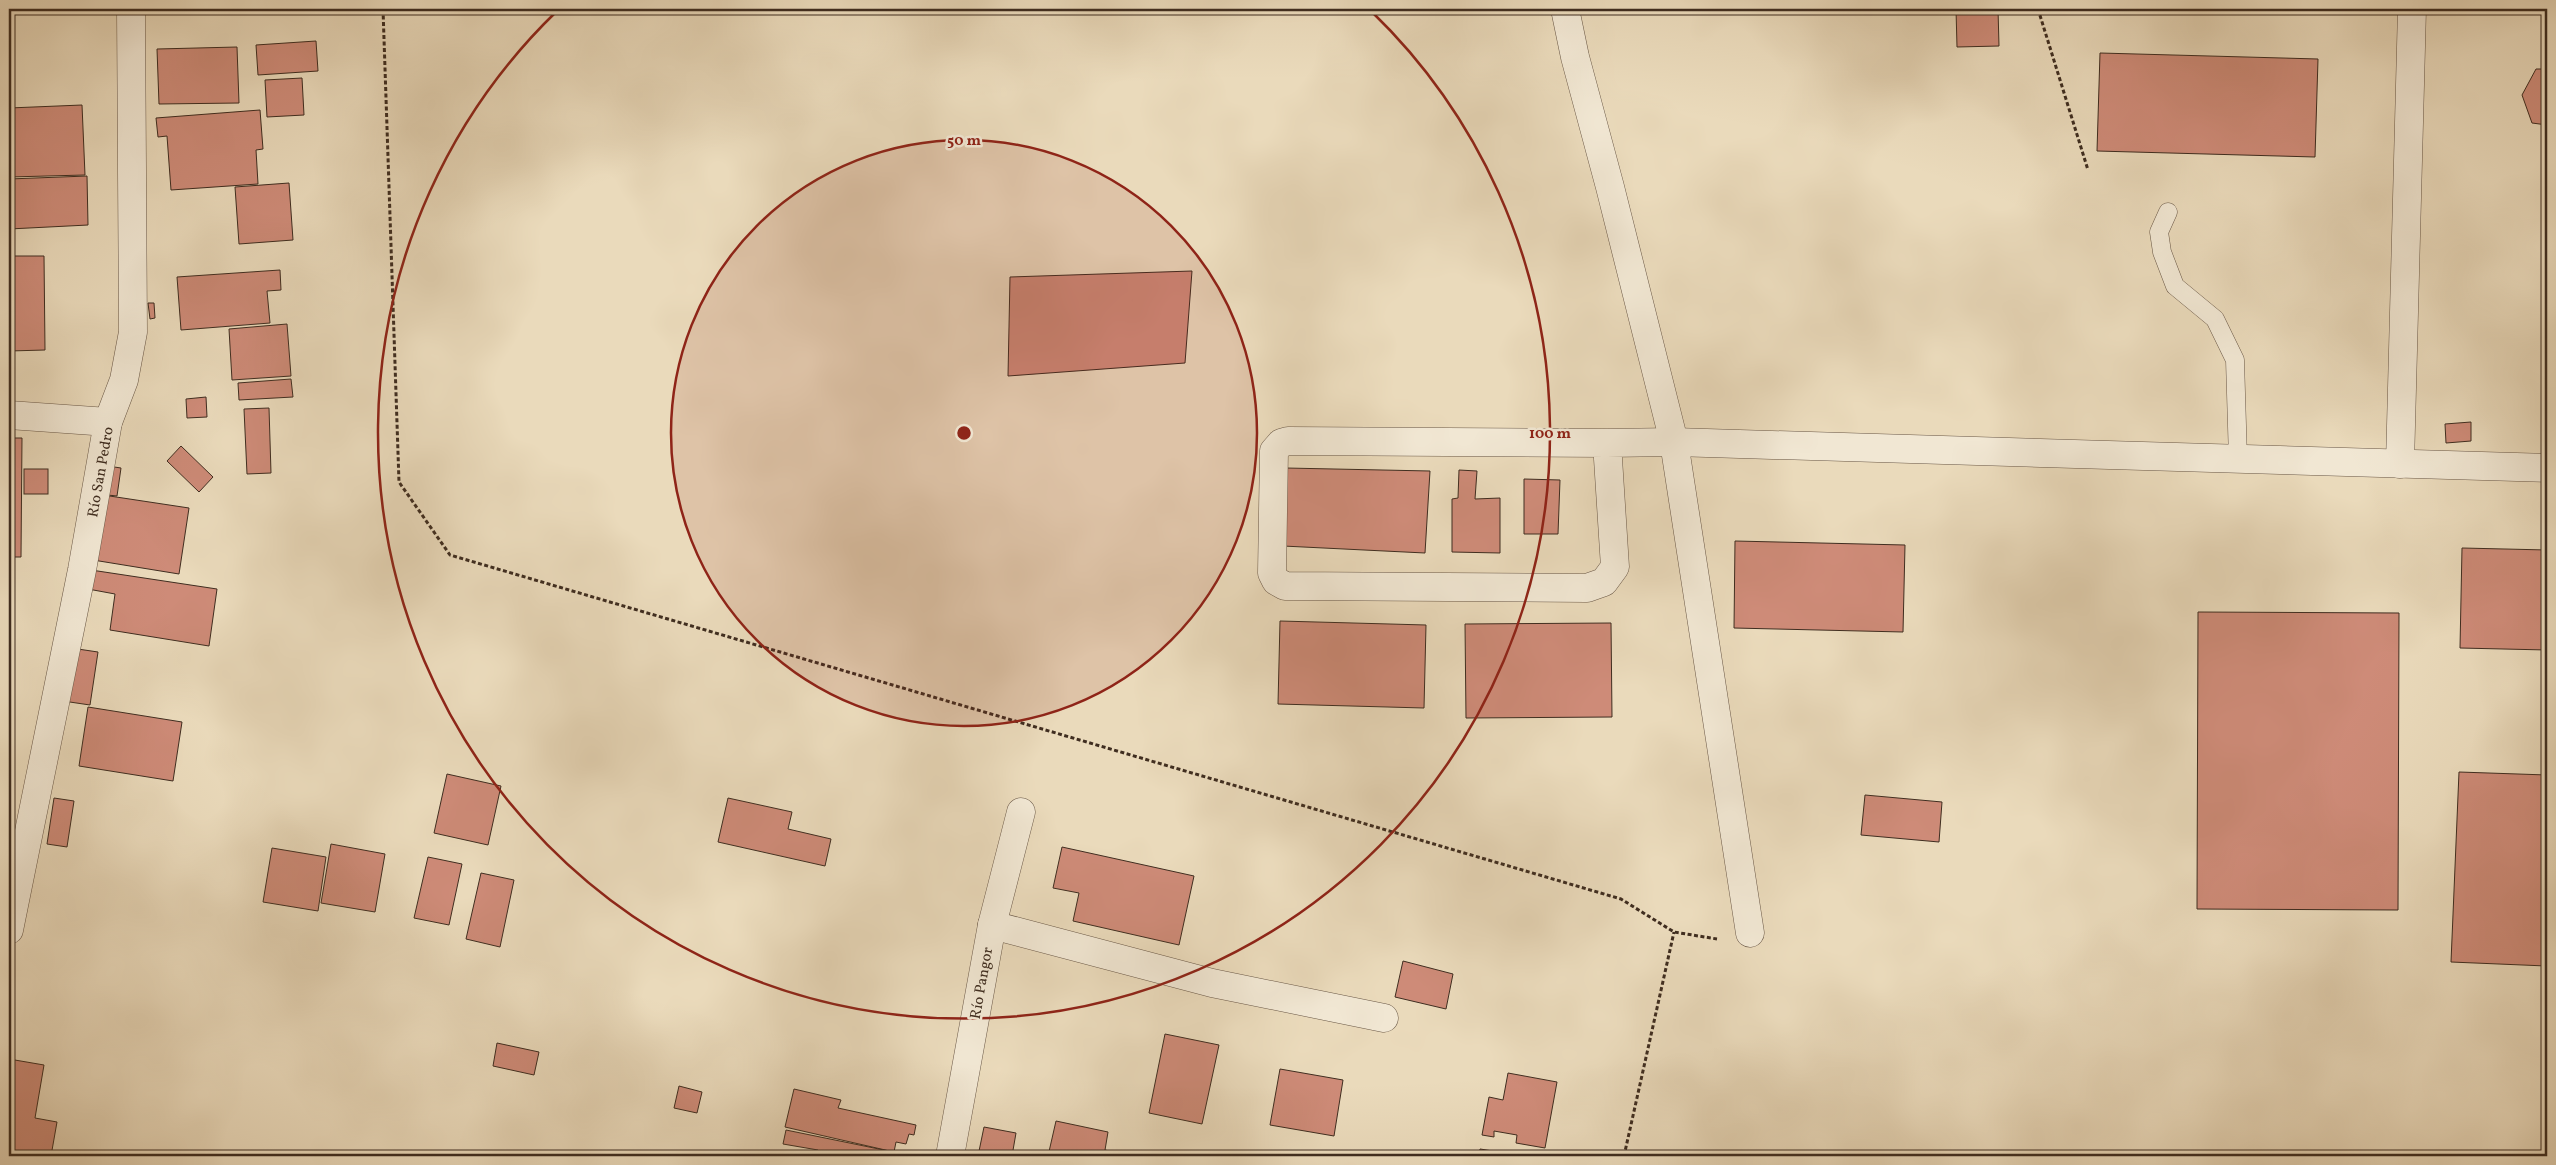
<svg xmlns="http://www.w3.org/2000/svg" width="2556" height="1165" font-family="Vollkorn,serif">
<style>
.building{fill:#ce8b78;stroke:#3f2d20}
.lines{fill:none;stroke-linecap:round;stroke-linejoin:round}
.service-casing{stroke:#6a5847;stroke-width:19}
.minor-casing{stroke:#6a5847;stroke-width:29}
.path{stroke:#3f2d20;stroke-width:3;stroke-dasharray:4 2.5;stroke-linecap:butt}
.service{stroke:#f1e7d3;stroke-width:18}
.minor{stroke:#f1e7d3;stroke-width:28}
.ring{fill:none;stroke:#8f2418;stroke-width:2.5}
.labels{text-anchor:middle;stroke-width:5;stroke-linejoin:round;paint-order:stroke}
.street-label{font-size:15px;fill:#3f2d20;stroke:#f1e7d3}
.centre{fill:#8f2418;stroke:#f1e7d3;stroke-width:2.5}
.ring-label{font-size:15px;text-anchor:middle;font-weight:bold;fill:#8f2418;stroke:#f1e7d3;stroke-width:5;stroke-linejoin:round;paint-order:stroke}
</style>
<rect width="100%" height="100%" fill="#eadabb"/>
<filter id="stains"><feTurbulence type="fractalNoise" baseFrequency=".004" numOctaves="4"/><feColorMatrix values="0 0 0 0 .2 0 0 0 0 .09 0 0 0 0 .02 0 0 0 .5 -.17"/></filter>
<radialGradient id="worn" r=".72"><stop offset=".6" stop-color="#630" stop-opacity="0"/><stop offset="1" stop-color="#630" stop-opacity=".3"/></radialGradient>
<!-- building -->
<g class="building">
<polygon points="1956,9 1998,9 1999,46 1957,47"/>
<polygon points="2543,9 2547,9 2547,36 2542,36"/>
<polygon points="316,41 318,71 258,75 256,45"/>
<polygon points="237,47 239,103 159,104 157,49"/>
<polygon points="2100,53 2318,59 2315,157 2097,151"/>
<polygon points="2536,69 2547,69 2547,125 2532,123 2522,95"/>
<polygon points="302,78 304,115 267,117 265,80"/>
<polygon points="82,105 85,175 9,177 9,108"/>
<polygon points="260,110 263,149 256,150 258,184 171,190 167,136 158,137 156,118"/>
<polygon points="87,176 88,225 9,229 9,179"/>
<polygon points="289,183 293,240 239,244 235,187"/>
<polygon points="9,256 44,256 45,350 9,351"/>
<polygon points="280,270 281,290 267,291 270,323 181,330 177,277"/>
<polygon points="1192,271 1185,363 1008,376 1010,277"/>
<polygon points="148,303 154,303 155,318 150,319"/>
<polygon points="287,324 291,376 232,380 229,329"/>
<polygon points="291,379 293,397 239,400 238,383"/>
<polygon points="206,397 207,417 187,418 186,399"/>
<polygon points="269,408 271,473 247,474 244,409"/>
<polygon points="2471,422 2471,441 2446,443 2445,424"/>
<polygon points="9,438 22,438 21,557 9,557"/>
<polygon points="181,446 213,477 199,492 167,461"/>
<polygon points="101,465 121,468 117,496 98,494"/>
<polygon points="1286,468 1430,471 1425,553 1283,546"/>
<rect x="24" y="469" width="24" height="25"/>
<polygon points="1459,470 1477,471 1475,499 1500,498 1500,553 1452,552 1452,499 1458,498"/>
<polygon points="1524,479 1560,480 1558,534 1524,534"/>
<polygon points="103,495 189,508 179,574 93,560"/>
<polygon points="1735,541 1905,545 1903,632 1734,628"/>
<polygon points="2462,548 2547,550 2547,650 2460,648"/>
<polygon points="91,570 217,589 209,646 110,630 115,594 88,589"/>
<polygon points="2198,612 2399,613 2398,910 2197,909"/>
<polygon points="1280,621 1426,625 1424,708 1278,704"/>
<polygon points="1611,623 1612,717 1466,718 1465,624"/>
<polygon points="71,648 98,652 90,705 63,701"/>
<polygon points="88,707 182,722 173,781 79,766"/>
<polygon points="2459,772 2547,775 2546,966 2451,962"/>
<polygon points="447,774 501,786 488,845 434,833"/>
<polygon points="1865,795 1942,802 1939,842 1861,835"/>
<polygon points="54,798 74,801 67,847 47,844"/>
<polygon points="728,798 792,812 788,829 831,839 825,866 718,842"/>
<polygon points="331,844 385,854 375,912 321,903"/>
<polygon points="1062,847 1194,876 1179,945 1073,921 1079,893 1053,888"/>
<polygon points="272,848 326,857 318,911 263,902"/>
<polygon points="428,857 462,864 449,925 414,918"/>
<polygon points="481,873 514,880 500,947 466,939"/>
<polygon points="1403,961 1453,974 1446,1009 1395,997"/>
<polygon points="1165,1034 1219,1045 1202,1124 1149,1113"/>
<polygon points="497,1043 539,1052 534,1075 493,1066"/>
<polygon points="9,1059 44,1065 35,1118 57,1122 51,1156 9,1156"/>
<polygon points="1280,1069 1343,1080 1334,1136 1270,1125"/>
<polygon points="1508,1073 1557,1082 1545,1148 1516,1143 1517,1135 1494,1131 1494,1137 1482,1135 1489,1097 1503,1100"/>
<polygon points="679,1086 702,1092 697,1113 674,1108"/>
<polygon points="794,1089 841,1100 838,1108 916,1125 914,1135 909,1134 906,1144 896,1142 894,1152 785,1127"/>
<polygon points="1056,1121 1108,1132 1105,1150 1123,1154 1123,1156 1048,1156"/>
<polygon points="984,1127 1016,1133 1012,1156 978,1156"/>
<polygon points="786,1130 913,1156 816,1156 818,1150 783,1144"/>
<polygon points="1480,1149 1493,1151 1493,1156 1479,1156"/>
</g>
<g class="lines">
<defs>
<polyline id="service" points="2168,212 2159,232 2162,252 2175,286 2215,319 2235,360 2238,459"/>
<g id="minor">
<polyline points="1565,9 1575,57 1610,187 1674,442 1750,933"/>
<polyline points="9,415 108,422"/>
<polyline points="1607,443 1615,567 1604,582 1587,588 1285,586 1276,581 1272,573 1274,451 1281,443 1288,441 1607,443 1674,442 2547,468"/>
<polyline points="2400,464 2412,9"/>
<polyline points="992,925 1212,983 1384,1018"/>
<polyline points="9,930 82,570 108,422 124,380 133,332 131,9"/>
<polyline points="950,1156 992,925 1021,812"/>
</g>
</defs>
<!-- service casing -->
<use href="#service" class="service-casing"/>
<!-- minor casing -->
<use href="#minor" class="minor-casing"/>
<!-- path -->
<g class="path">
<polyline points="383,9 399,482 450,555 1621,899 1674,932 1717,939"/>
<polyline points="2038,9 2088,170"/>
<polyline points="1624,1156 1674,932"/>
</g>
<!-- service -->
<use href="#service" class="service"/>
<!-- minor -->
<use href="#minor" class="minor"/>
</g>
<!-- distance rings -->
<circle cx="964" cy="433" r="293" fill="#8f2418" fill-opacity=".12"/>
<g class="ring">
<circle cx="964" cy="433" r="293"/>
<path d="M1371 11A586 586 0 1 1 557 11"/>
</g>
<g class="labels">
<!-- street labels -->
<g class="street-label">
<text transform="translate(100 472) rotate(-80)" y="5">Río San Pedro</text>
<text transform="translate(981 983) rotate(-80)" y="5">Río Pangor</text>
</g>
</g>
<circle cx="964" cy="433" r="8" class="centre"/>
<g class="ring-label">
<text x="964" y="145">50 m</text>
<text x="1550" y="438">100 m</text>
</g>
<!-- margin -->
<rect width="2556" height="1165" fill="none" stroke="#eadabb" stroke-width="30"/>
<rect x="10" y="10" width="2536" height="1145" fill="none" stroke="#3f2d20" stroke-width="2.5"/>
<rect x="15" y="15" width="2526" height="1135" fill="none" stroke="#3f2d20"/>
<rect width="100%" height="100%" filter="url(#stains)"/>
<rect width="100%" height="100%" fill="url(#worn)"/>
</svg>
